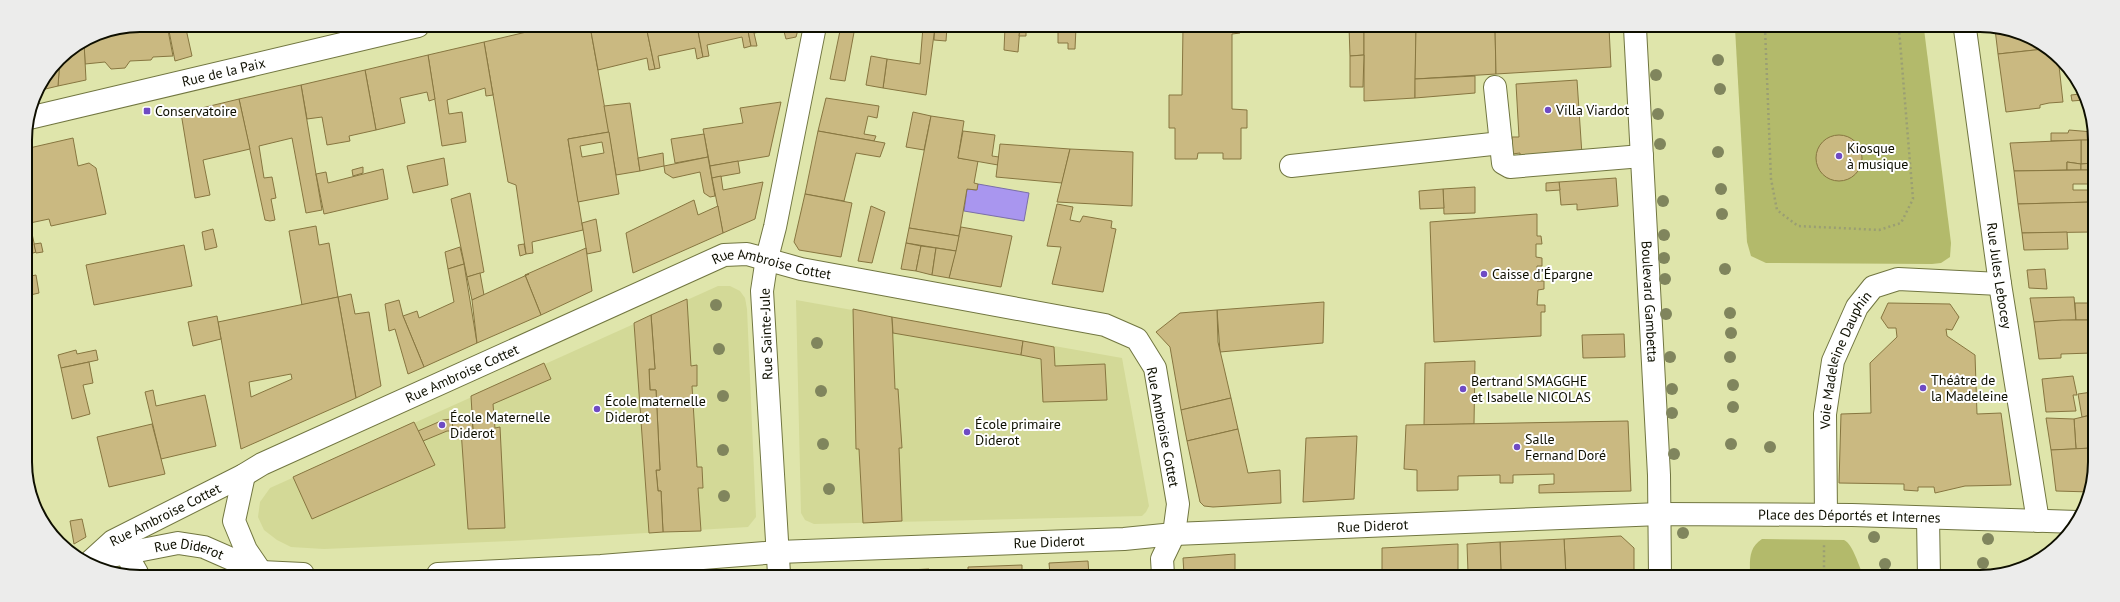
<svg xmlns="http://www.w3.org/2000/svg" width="2120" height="602" font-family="'PT Sans',sans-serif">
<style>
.built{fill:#d3d997}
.green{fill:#b3ba6b}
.water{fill:#a996ef;stroke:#7a6ea7}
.building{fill:#cab981;stroke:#877640;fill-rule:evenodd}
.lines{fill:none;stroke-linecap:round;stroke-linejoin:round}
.minor-casing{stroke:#717640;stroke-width:24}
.major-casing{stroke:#717640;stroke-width:24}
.path{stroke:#9a9e73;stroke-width:2.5;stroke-dasharray:2 3;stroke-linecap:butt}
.minor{stroke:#fff;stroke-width:22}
.major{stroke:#fff;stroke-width:22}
.tree{fill:#80855d}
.poi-dot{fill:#6f4bc4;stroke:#fff;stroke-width:1.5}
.labels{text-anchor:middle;stroke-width:4;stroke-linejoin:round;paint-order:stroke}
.street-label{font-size:14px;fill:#0e0f00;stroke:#fff}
.poi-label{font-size:14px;fill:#0e0f00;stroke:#fff;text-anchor:start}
.rim{fill:none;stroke:#0e0f00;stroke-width:2}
</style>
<rect width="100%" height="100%" fill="#dfe5ab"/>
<!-- built -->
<g class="built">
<polygon points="718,286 730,286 740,291 745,298 747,309 756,517 748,527 511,541 324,549 291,547 277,540 264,530 258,517 260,502 270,488"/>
<polygon points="796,300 1122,358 1149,506 1146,512 1142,516 814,524 805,520 801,513"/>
</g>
<!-- green -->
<g class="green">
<polygon points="1735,28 1924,29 1951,243 1950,257 1941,263 1932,264 1766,263 1751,256 1747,242"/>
<path d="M1762,539l82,1c9,4 15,27 20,37l-114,-1c0,-15 -2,-28 12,-37z"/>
</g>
<!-- water -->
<polygon class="water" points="978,184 1029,193 1024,221 964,211 967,189 976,190"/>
<!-- building -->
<g class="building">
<polygon points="140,25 167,25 173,56 153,57 151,60 130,61 125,68 111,69 105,62 85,64 84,42 96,34"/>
<polygon points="296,25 317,25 317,27 297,32"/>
<polygon points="552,26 590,26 609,132 568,139 583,230 532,242 533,253 526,254 516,185 508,182 484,42"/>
<polygon points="590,26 646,26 655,69 649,70 647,58 598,70"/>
<polygon points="646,26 697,26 703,57 697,59 695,48 658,56 660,68 655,69"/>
<polygon points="697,26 747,26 751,46 744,48 742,37 707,45 709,56 703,57"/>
<polygon points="747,26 799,26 796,37 786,39 783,28 754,33 757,46 751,46"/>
<polygon points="841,26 859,26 855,27 845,81 830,79"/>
<polygon points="923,27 935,27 926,95 883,88 887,59 920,64"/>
<polygon points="935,27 947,27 946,41 934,40"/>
<polygon points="1005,27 1020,27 1018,52 1004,50"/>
<polygon points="1020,27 1026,27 1026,36 1019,36"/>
<polygon points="1058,27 1076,27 1075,49 1068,49 1068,43 1058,43"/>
<polygon points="1183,27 1241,27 1240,33 1232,34 1232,109 1247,110 1247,128 1241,128 1241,159 1223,159 1223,153 1198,153 1197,159 1175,159 1175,128 1169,128 1169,95 1182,95"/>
<polygon points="1349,27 1364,28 1364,55 1350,56"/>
<polygon points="1364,28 1416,28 1415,98 1364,101"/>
<polygon points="1416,28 1495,28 1496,74 1415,79"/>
<polygon points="1495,28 1609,28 1611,67 1496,74"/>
<polygon points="186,29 192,56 175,61 169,31"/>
<polygon points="1995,29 2010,29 2044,49 1998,54"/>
<polygon points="84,42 86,80 58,86 60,58"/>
<polygon points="484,42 493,95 486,96 485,88 447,100 449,114 462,112 466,142 442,146 428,55"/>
<polygon points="2044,49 2058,57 2063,102 2049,103 2040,105 2040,108 2006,112 1998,54"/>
<polygon points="428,55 435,99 429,101 427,92 400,98 405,123 376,130 365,70"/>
<polygon points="1364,55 1363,87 1350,87 1350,56"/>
<polygon points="871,56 887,59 883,88 866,85"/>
<polygon points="60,58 58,86 37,91 59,58"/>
<polygon points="365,70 376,130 349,136 350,141 327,145 322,117 307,119 301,85"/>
<polygon points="1475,76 1475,93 1415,98 1415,79"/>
<polygon points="1577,80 1582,155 1520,158 1520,153 1512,154 1512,137 1519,137 1516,84"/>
<polygon points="301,85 322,210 306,213 292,138 259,146 264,178 272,177 276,198 271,199 275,220 270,221 265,220 239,99"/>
<polygon points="2080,94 2084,100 2072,101 2071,95"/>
<polygon points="826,98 879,106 877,118 868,116 864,134 876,136 874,141 818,131"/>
<polygon points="239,99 250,149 203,160 210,195 195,198 181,113"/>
<polygon points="781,102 769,156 710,166 703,129 743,123 740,108"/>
<polygon points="630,103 640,171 616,175 604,106"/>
<polygon points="913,112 931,116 924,150 906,147"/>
<polygon points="931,116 964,121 958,158 978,161 974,183 978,184 977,190 967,189 959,236 909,228"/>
<polygon points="2069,130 2093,132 2093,140 2051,141 2051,133 2068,133"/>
<polygon points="818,131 885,143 880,157 856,153 844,201 805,194"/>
<polygon points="963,131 995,135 992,156 999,157 998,165 958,158"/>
<path d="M609,132l10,62 -41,8 -10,-63zM602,142l2,11 -22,4 -2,-11z"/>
<polygon points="704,134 708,157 675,163 671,139"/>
<circle cx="1839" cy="158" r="23"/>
<polygon points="73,138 78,166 89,163 96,168 106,214 51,226 49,219 30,223 26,199 32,198 25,163 25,149"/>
<polygon points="2081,140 2093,140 2093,163 2081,164"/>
<polygon points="2081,140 2081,164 2067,162 2067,170 2014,171 2010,143"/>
<polygon points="1000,144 1070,149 1062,183 996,177"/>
<polygon points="1070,149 1133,152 1132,206 1057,202"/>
<polygon points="663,153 664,166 640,171 638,158"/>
<polygon points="708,157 715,196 710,197 704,193 700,172 673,178 665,173 664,166"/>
<polygon points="444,158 448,185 413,193 407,166"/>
<polygon points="738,161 740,173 712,178 710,166"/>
<polygon points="2067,162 2081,164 2081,170 2067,170"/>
<polygon points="2093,163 2093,170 2081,170 2081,164"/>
<polygon points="363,167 363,173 353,176 352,170"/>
<polygon points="383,169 388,199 324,214 316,174 326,172 328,183"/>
<polygon points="2081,170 2093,170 2093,181 2091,184 2073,184 2073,190 2092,190 2092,202 2018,204 2014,171"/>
<polygon points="721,176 723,190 763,182 755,219 723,233 712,178"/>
<polygon points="1616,178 1618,206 1577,210 1577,204 1561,205 1559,182"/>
<polygon points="1559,182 1560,190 1546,191 1546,183"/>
<polygon points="1475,187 1475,213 1444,214 1443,189"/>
<polygon points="1443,189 1444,208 1420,209 1419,191"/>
<polygon points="470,193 484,272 467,277 451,199"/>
<polygon points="805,194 852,203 841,257 799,250 794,242"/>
<polygon points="694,200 698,215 718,206 723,233 633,273 626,233"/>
<polygon points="2092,202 2092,232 2022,233 2018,204"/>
<polygon points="1057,204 1073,207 1070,220 1080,222 1083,216 1112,221 1111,228 1116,229 1103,292 1052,284 1061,247 1047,246"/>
<polygon points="26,206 36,252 30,254 26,235"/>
<polygon points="871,206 885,212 872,263 858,261"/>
<polygon points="1537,214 1537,236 1541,236 1542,244 1536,244 1536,257 1542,258 1542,266 1537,266 1537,281 1544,281 1544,289 1538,290 1537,305 1545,305 1545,312 1541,312 1541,336 1434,342 1430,222"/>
<polygon points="596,219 601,251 587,254 582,223"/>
<polygon points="316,226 319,245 329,243 338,297 302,305 289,231"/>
<polygon points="961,227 1012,236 1001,287 949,278"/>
<polygon points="909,228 959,236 956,251 906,243"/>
<polygon points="213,229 217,247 205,250 202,232"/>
<polygon points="2067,232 2068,249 2024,250 2022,233"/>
<polygon points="41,243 43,252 36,253 34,244"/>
<polygon points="906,243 921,246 916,271 901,269"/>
<polygon points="524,244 526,254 520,256 518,245"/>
<polygon points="184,245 192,286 94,305 86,265"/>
<polygon points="921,246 936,248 932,275 916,271"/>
<polygon points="460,247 464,264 448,269 445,252"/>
<polygon points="586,248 592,291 541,315 525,275"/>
<polygon points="936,248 956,251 949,278 932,275"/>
<polygon points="464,264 477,343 424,367 403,316 417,311 419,318 454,302 448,269"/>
<polygon points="2045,269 2047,289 2029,288 2027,270"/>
<polygon points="480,273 484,295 472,300 467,277"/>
<polygon points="529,274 525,275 541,315 477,343 472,300"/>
<polygon points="36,275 39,293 26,296 26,277"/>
<polygon points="351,294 355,314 369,312 381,386 356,398 338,297"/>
<path d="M338,297l18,101 -115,51 -23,-127zM291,374l1,5 -41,18 -2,-15z"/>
<polygon points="2074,297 2076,320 2034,322 2030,298"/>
<polygon points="687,299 691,366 697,365 697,386 692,386 697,467 702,467 703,488 698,488 701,531 663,532 661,491 658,491 656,470 660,470 656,390 650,390 649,369 655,369 651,315"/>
<polygon points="399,300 403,316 424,367 408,374 395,329 389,331 385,304"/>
<polygon points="1324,302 1323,343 1220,352 1217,310"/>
<polygon points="1888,303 1950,304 1959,317 1952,330 1946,329 1947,336 1975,355 1977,414 2001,413 2011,485 1965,486 1935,493 1934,487 1918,487 1918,491 1904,490 1904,484 1839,483 1841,414 1871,413 1870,363 1897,337 1896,328 1888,328 1881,318"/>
<polygon points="2075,303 2090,303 2090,320 2076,320"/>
<polygon points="853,309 892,317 895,389 898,389 902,448 899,448 902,521 863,523 859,449 856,449"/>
<polygon points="1217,310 1218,342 1231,398 1181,410 1170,347 1156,332 1180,313"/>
<polygon points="651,315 655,369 649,369 650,390 656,390 660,470 656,470 658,491 661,491 663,532 649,533 634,323"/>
<polygon points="217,316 221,339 193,346 188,322"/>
<polygon points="892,317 1023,341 1021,355 893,333"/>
<polygon points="2062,320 2092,320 2092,353 2061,354 2061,358 2039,359 2034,322"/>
<polygon points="1624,334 1625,357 1583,358 1582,335"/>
<polygon points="1023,341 1054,347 1055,366 1105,364 1107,400 1043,402 1041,359 1021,355"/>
<polygon points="76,350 77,354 96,350 98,360 61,368 58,355"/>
<polygon points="1475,361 1474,424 1424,425 1425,363"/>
<polygon points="89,362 93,383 83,385 90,414 72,419 61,368"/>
<polygon points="544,363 551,379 493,404 495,428 500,427 505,528 468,529 461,430 473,430 471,396"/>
<polygon points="2073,376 2077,395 2073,395 2076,411 2046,412 2042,379"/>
<polygon points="153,390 156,406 205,395 216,446 161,459 145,392"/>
<polygon points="2092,392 2091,415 2082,417 2078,394"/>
<polygon points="1231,398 1238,429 1187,441 1181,410"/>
<polygon points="2091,415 2091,448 2076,449 2074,419"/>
<polygon points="472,418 473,430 453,431 452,419"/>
<polygon points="2046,418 2074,419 2076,449 2051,450"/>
<polygon points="452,419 453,431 447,431 423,441 418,431 443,420"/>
<polygon points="1628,421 1631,491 1539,493 1539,485 1554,484 1554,474 1513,475 1513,483 1500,483 1500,475 1458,476 1458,490 1417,491 1417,470 1404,469 1406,425"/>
<polygon points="414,422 435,465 312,519 293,477"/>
<polygon points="152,424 165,474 109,487 97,437"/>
<polygon points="1238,429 1248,473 1280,470 1281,503 1213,507 1204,506 1200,502 1187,441"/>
<polygon points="1357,436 1354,499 1303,502 1306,438"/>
<polygon points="2091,448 2091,492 2056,491 2051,450"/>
<polygon points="82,519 86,537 74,544 70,521"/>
<polygon points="1621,536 1634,548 1634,576 1566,576 1564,539"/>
<polygon points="1564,539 1566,576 1501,576 1500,542"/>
<polygon points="1500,542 1501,571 1468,572 1467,544"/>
<polygon points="1458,544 1458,576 1382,576 1382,548"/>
<polygon points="1235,554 1235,575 1184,575 1183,558"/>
<polygon points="1088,561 1089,575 1050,575 1049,563"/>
<polygon points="1022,565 1022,575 968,575 968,567"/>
<polygon points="929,569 929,575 887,575 887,571"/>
<polygon points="847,572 847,575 818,575 826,573"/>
</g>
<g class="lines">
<defs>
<g id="minor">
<path id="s1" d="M1965,29l35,255 38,237"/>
<polyline points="1495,87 1503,163 1510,167 1642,156"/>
<path id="s2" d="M29,118l389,-92"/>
<polyline points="1291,166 1501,143"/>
<polyline points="244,475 234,521 246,550 261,572"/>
<path id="s3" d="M1826,515l-1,-101 8,-53 24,-54 16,-20 25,-8 102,5"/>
<polyline points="1928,518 1929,577"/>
<polyline points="116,544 125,552 137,573"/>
<path id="s4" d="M96,559l82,-16 26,4 57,25 42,2"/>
<path id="s5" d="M91,561l22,-20 131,-66 18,-11 462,-209 23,-1 54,15 304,56 32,14 18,29 23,136 -4,30 -12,25 1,16"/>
<path id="s6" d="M438,574l163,-8 177,-14 346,-13 50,-5 486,-20 192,1 225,7"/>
<polyline points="779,574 762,291 767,258 775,227 815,26"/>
</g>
<g id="major">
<path id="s7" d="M1635,28l24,447 1,101"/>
</g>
</defs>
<!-- minor casing -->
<use href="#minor" class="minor-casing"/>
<!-- major casing -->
<use href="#major" class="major-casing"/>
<!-- path -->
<g class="path">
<polyline points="1765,28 1771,179 1777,210 1798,226 1879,230 1901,223 1913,199 1899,29"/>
<polyline points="1822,576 1824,575 1824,544"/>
</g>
<!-- minor -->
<use href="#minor" class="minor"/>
<!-- major -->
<use href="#major" class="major"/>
</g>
<!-- trees -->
<g class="tree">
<circle cx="1718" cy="60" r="6"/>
<circle cx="1656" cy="75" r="6"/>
<circle cx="1720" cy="89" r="6"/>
<circle cx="1658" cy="114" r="6"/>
<circle cx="1660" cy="144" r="6"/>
<circle cx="1718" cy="152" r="6"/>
<circle cx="1721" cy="189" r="6"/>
<circle cx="1663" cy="201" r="6"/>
<circle cx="1722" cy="214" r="6"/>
<circle cx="1664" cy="235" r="6"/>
<circle cx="1664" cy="258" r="6"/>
<circle cx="1725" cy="269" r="6"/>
<circle cx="1665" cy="279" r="6"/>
<circle cx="716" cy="305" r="6"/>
<circle cx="1730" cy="313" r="6"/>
<circle cx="1666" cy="314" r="6"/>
<circle cx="1731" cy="333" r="6"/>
<circle cx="817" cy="343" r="6"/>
<circle cx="719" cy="349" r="6"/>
<circle cx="1670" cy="357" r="6"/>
<circle cx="1730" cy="357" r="6"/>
<circle cx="1733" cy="385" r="6"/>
<circle cx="1672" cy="389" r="6"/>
<circle cx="821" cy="391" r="6"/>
<circle cx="723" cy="396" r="6"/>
<circle cx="1733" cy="407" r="6"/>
<circle cx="1672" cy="413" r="6"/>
<circle cx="823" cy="444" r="6"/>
<circle cx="1731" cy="444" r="6"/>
<circle cx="1770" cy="447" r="6"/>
<circle cx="723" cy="450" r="6"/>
<circle cx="1674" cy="454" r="6"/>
<circle cx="829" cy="489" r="6"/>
<circle cx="724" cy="496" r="6"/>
<circle cx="1683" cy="533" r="6"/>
<circle cx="1874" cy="537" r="6"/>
<circle cx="1988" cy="539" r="6"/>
<circle cx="1983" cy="563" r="6"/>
<circle cx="1885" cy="564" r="6"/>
</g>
<!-- markers -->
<g class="poi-dot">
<circle cx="1548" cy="110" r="4"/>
<rect x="143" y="107" width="8" height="8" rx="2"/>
<circle cx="1839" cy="156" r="4"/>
<circle cx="1484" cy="274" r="4"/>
<circle cx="1923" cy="388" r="4"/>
<circle cx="1463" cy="389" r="4"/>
<circle cx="597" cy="409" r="4"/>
<circle cx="442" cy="425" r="4"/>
<circle cx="967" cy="432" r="4"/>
<circle cx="1517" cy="447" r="4"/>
</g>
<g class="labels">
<!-- street labels -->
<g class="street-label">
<text dy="5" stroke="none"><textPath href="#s2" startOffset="200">Rue de la Paix</textPath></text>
<text dy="5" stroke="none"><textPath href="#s5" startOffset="753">Rue Ambroise Cottet</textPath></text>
<text dy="5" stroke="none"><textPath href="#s1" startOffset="249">Rue Jules Lebocey</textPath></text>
<text dy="5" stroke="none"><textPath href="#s7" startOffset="274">Boulevard Gambetta</textPath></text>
<text transform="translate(766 334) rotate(-92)" y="5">Rue Sainte-Jule</text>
<text dy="5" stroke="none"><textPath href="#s3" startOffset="159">Voie Madeleine Dauphin</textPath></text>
<text dy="5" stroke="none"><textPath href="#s5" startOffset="417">Rue Ambroise Cottet</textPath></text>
<text transform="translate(1163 427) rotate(79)" y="5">Rue Ambroise Cottet</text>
<text dy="5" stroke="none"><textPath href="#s5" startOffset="88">Rue Ambroise Cottet</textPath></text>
<text dy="5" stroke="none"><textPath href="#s6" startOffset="1413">Place des Déportés et Internes</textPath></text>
<text dy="5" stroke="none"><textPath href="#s6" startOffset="936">Rue Diderot</textPath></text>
<text dy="5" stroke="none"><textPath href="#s6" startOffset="612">Rue Diderot</textPath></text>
<text dy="5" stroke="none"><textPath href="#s4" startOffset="95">Rue Diderot</textPath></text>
</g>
<!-- poi labels -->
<g class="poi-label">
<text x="1556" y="115">Villa Viardot</text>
<text x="155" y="116">Conservatoire</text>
<text x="1847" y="153">Kiosque<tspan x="1847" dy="16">à musique</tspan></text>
<text x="1492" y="279">Caisse d'Épargne</text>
<text x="1931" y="385">Théâtre de<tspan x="1931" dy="16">la Madeleine</tspan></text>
<text x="1471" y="386">Bertrand SMAGGHE<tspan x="1471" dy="16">et Isabelle NICOLAS</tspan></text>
<text x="605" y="406">École maternelle<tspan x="605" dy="16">Diderot</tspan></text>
<text x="450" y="422">École Maternelle<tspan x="450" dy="16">Diderot</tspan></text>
<text x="975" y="429">École primaire<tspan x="975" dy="16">Diderot</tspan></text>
<text x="1525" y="444">Salle<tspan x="1525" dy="16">Fernand Doré</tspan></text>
</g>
</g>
<!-- crop -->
<path d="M0 0H2120V602H0ZM140 32H1980A108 108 0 0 1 2088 140V462A108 108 0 0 1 1980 570H140A108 108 0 0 1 32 462V140A108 108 0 0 1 140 32Z" fill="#ececeb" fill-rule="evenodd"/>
<path class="rim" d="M140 32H1980A108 108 0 0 1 2088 140V462A108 108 0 0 1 1980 570H140A108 108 0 0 1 32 462V140A108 108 0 0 1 140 32Z"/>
</svg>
